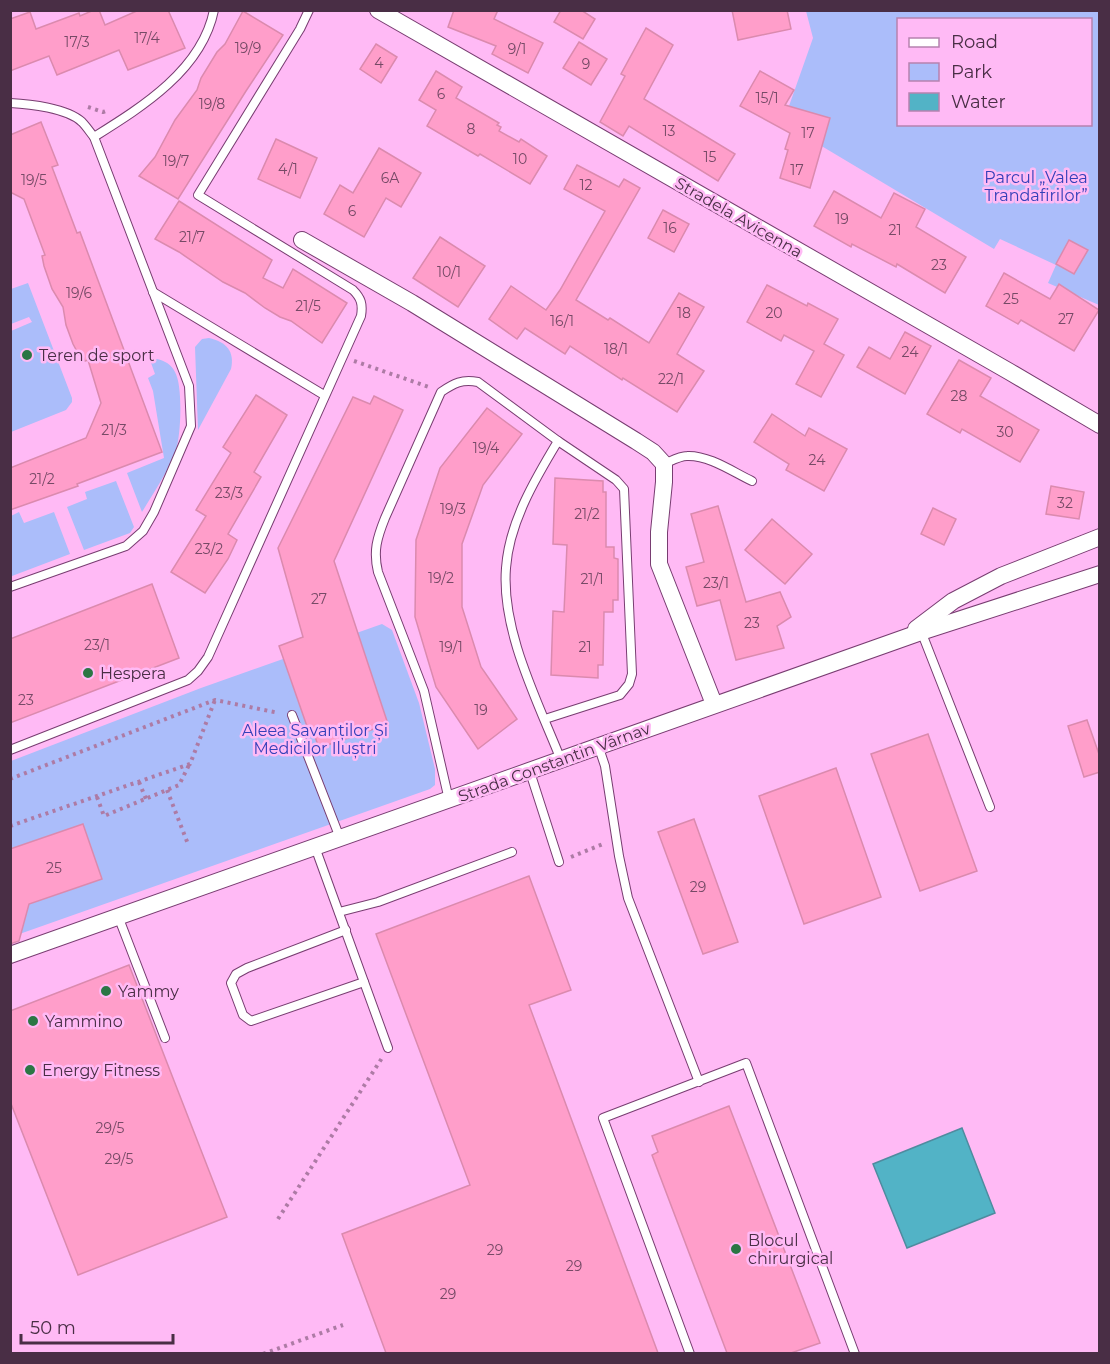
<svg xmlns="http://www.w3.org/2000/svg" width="1110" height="1364" font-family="Montserrat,sans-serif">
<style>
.green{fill:#abbdfa;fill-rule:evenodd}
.water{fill:#52b3c6;stroke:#4f8b9f;stroke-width:1.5}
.building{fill:#ff9eca;stroke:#db8aae;stroke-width:1.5}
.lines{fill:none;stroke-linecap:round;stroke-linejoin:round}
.lane-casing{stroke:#783d71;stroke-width:10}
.street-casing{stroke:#783d71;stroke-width:18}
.path{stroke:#ad7ba5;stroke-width:4;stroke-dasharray:3 4.5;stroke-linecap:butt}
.lane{stroke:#fff;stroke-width:8}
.street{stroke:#fff;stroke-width:16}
.poi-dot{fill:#2b7644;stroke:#ffbaf5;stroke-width:2}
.labels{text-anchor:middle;stroke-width:5;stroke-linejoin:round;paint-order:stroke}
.number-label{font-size:14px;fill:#764a66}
.park-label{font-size:16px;fill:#3440b8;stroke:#ffbaf5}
.street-label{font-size:16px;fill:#492e45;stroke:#ffbaf5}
.poi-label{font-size:16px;fill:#492e45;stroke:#ffbaf5;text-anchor:start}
</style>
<rect width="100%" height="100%" fill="#ffbaf5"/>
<!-- green -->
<g class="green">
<path d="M806,11h293v294l-51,-22 8,-18 -56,-26 -6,10 -211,-126 30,-85zM898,20h192v104h-192z"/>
<polygon points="28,283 72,398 72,402 66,410 11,432 11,331 32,322 29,317 11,324 11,289"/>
<path d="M209,338c17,4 26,13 22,31l-33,61 -3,-83 7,-8z"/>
<path d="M157,359c8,2 14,5 18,13 8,14 6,63 1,78 -7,20 -23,44 -34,62l-15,-39 37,-15 -11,-67 -5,-13 7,-4 -5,-14z"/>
<polygon points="116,481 134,527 130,533 84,550 67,507 87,499 85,492"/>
<polygon points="19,512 24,523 54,512 70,554 12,576 10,571 11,516"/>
<polygon points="382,624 392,630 419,703 435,769 435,785 430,789 11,937 11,761 201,688"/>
</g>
<!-- water -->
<polygon class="water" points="962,1128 995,1213 907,1248 873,1164"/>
<!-- building -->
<g class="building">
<polygon points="94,10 99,10 105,25 139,10 168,10 185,48 128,70 119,50 57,75 49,56 10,71 10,19 30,12 36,29 79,13 80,16"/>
<polygon points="454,10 498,10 494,19 543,43 528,73 492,54 496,46 448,27"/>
<polygon points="561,10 581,10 595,19 583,39 554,22"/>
<polygon points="732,10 787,10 791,29 738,40"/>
<polygon points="243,11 283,35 246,91 178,199 139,176 155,157 175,120 197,90 201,78 217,52 225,44"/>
<polygon points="646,28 673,45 644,99 735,154 718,181 629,126 623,136 600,122 625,76 621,74"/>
<polygon points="579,42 607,59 591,85 563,68"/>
<polygon points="376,44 397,57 381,83 360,69"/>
<polygon points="436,71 462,87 456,98 499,123 497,125 501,127 499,131 519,142 521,139 547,156 530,184 480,154 478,156 427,126 436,110 419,100"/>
<polygon points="760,71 794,90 785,105 830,118 810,188 780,178 788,150 785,149 790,133 740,106"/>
<polygon points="41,122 58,165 52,167 77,233 80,232 162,452 77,484 78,486 10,510 10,468 86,438 101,403 88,360 85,361 82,354 79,355 73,344 66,325 63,307 52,289 44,266 42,256 45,255 24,199 10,192 10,135"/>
<polygon points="276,139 317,158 300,198 258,179"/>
<polygon points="379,148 421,173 401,207 386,198 364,237 324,214 340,185 353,193"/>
<polygon points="577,165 619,187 624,179 640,188 576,300 608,320 610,318 649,343 679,293 704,307 677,354 704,371 677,412 623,378 622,380 570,346 565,354 525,328 517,339 489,319 511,286 546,310 560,290 605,211 564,189"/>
<polygon points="834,191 881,218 894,193 925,209 916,227 966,257 945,293 897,264 896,267 852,244 851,247 814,226"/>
<polygon points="179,201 272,260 263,278 283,288 293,269 347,303 322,343 291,321 280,317 265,308 245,293 223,282 179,252 155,239"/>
<polygon points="663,210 689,224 674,252 648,238"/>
<polygon points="440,237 485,266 458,307 413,278"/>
<polygon points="1069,240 1088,250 1074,274 1056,264"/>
<polygon points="1004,273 1050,299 1059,284 1099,310 1074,351 1021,320 1018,324 986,306"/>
<polygon points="767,285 807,306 808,303 838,319 824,344 844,355 821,397 796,384 814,351 784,335 781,341 747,322"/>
<polygon points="905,332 931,346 905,394 857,367 869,347 890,359"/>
<polygon points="959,360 991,378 980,396 1039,430 1020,462 962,429 960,433 927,414"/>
<polygon points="256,395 287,415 254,472 261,477 228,534 237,540 228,559 205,593 171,572 206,516 196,510 231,453 223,447"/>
<polygon points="374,396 403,410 334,561 388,724 319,748 313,731 309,732 279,646 303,637 278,548 353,397 370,404"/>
<polygon points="487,408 522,434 483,485 462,544 462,607 481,667 517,719 478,749 436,687 415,617 416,540 440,468"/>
<polygon points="772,414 805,436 809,428 847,449 824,491 786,470 789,464 754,442"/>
<polygon points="555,478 603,481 603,492 606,492 606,547 614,547 614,558 618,559 618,600 613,600 613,612 604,612 603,665 598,665 598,678 551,675 553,611 564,612 567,545 553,544"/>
<polygon points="1051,486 1084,492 1079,519 1046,514"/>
<polygon points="718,506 746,602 780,592 791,617 777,626 784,648 736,660 720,600 697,606 686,567 704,562 691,514"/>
<polygon points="933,508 956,519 944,545 921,534"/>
<polygon points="772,519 812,554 785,584 745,550"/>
<polygon points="152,584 179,658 10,723 10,639"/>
<polygon points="1087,720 1100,757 1100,772 1084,777 1068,726"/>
<polygon points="928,734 977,871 920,891 871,754"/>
<polygon points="836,768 881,897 804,924 759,796"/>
<polygon points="694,819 738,942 703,954 658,832"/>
<polygon points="83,824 102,879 29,904 19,941 10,944 10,849"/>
<polygon points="529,876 571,990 529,1005 658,1353 386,1353 342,1234 470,1185 376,934"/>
<polygon points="129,965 227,1217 78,1275 10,1101 10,1011"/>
<polygon points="729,1106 820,1343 791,1353 727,1353 652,1155 658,1152 652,1136"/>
</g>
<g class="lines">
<defs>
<g id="lane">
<path d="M10,103c20,1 57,5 72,19 4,4 8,10 12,15l95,249 2,40 -37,86 -11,19 -17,15 -116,41"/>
<path d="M94,137c48,-30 108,-67 120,-127"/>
<polyline points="153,292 324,395"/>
<path d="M558,441c-23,38 -49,82 -52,127 -5,63 32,134 55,192"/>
<path d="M664,464c7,-3 16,-8 23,-8 22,-1 46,16 65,25"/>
<polyline points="921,631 990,807"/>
<polyline points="292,715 340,838"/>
<polyline points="599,748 605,766 619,856 628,898 699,1082"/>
<path d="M10,750l178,-70 10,-9 10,-14 153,-341c2,-12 0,-18 -8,-26l-155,-95 102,-166 9,-19"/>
<polyline points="530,772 559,862"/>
<path d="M449,800l-25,-109 -46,-119c-5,-21 -1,-34 7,-54l56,-126c13,-9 21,-13 37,-10l80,59 58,39 8,9 8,185 -3,10 -9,11 -75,24"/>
<polyline points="315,847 388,1048"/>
<polyline points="339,912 378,902 512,852"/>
<polyline points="118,916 165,1038"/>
<polyline points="346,930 247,968 236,974 231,983 243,1015 251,1021 364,982"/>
<polyline points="690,1354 603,1118 746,1063 855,1354"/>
</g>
<g id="street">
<polyline points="378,10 1010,372 1100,425"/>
<polyline points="302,240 412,303 636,441 653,452 664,464 664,482 659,532 659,564 714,704"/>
<polyline points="916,629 953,601 1001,576 1100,537"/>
<polyline points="10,955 921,632 1100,574"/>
</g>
</defs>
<!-- lane casing -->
<use href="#lane" class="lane-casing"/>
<!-- street casing -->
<use href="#street" class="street-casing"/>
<!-- path -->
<g class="path">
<polyline points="88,107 103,112 106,111"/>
<polyline points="354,361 429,387"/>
<polyline points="10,779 215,700 279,713"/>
<polyline points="139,782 146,799"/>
<polyline points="167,790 188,844"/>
<polyline points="97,797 104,816 179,785 189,765"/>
<polyline points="10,826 190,764 215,700"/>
<polyline points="571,857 603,844"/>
<polyline points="278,1219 382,1058"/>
<polyline points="263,1354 343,1325"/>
</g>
<!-- lane -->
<use href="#lane" class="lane"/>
<!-- street -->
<use href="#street" class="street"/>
</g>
<!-- markers -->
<g class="poi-dot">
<circle cx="27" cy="355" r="6"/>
<circle cx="88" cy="673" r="6"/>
<circle cx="106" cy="991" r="6"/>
<circle cx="33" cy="1021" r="6"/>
<circle cx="30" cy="1070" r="6"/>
<circle cx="736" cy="1249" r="6"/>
</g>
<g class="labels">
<!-- number labels -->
<g class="number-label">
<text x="147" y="43">17/4</text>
<text x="77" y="47">17/3</text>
<text x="248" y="53">19/9</text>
<text x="517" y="54">9/1</text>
<text x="379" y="68">4</text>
<text x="586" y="69">9</text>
<text x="441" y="99">6</text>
<text x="767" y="103">15/1</text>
<text x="212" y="109">19/8</text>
<text x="471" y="134">8</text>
<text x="669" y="136">13</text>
<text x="808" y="138">17</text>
<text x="710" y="162">15</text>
<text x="520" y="164">10</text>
<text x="176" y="166">19/7</text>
<text x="288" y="174">4/1</text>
<text x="797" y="175">17</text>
<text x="390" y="183">6A</text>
<text x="34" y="185">19/5</text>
<text x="586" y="190">12</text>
<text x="352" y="216">6</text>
<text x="842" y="224">19</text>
<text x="670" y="233">16</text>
<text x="895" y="235">21</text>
<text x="192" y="242">21/7</text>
<text x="939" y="270">23</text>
<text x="449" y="277">10/1</text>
<text x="79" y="298">19/6</text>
<text x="1011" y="304">25</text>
<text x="308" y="311">21/5</text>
<text x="684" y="318">18</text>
<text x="774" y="318">20</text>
<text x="1066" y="324">27</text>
<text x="562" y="326">16/1</text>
<text x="616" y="354">18/1</text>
<text x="910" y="357">24</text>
<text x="671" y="384">22/1</text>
<text x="959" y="401">28</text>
<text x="114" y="435">21/3</text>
<text x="1005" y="437">30</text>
<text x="486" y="453">19/4</text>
<text x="817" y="465">24</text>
<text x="42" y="484">21/2</text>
<text x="229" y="498">23/3</text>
<text x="1065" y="508">32</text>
<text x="453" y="514">19/3</text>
<text x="587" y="519">21/2</text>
<text x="209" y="554">23/2</text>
<text x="441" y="583">19/2</text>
<text x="592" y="584">21/1</text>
<text x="716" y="588">23/1</text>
<text x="319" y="604">27</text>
<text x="752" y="628">23</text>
<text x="97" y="650">23/1</text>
<text x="451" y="652">19/1</text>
<text x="585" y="652">21</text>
<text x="26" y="705">23</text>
<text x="481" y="715">19</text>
<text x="54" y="873">25</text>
<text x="698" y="892">29</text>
<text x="110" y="1133">29/5</text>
<text x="119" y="1164">29/5</text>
<text x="495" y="1255">29</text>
<text x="574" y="1271">29</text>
<text x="448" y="1299">29</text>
</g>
<!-- park labels -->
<g class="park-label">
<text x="1036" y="183">Parcul „Valea<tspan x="1036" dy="18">Trandafirilor”</tspan></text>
<text x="315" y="736">Aleea Savanților Și<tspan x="315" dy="18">Medicilor Iluștri</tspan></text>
</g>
<!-- street labels -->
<g class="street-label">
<text transform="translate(739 217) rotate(30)" y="6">Stradela Avicenna</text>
<text transform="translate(554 762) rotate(-20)" y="6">Strada Constantin Vârnav</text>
</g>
<!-- poi labels -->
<g class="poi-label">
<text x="39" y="361">Teren de sport</text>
<text x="100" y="679">Hespera</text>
<text x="118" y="997">Yammy</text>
<text x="45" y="1027">Yammino</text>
<text x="42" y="1076">Energy Fitness</text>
<text x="748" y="1246">Blocul<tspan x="748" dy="18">chirurgical</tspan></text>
</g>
</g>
<!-- border -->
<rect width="1110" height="1364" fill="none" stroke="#492e45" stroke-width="24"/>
<!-- legend -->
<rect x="897" y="18" width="195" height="108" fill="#ffbaf5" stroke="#b682af" stroke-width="1.5"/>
<rect x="909" y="38" width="30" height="9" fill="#ffffff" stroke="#b682af" stroke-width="1.5"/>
<text x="951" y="48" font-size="18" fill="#492e45">Road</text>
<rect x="909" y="63" width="30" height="18" fill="#abbdfa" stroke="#b682af" stroke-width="1.5"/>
<text x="951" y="78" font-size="18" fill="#492e45">Park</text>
<rect x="909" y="93" width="30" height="18" fill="#52b3c6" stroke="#b682af" stroke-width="1.5"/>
<text x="951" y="108" font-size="18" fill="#492e45">Water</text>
<!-- scale -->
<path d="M21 1334v9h152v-9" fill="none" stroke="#492e45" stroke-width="3"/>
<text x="30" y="1334" font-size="18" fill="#492e45" stroke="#ffbaf5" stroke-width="4.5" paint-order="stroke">50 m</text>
</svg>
